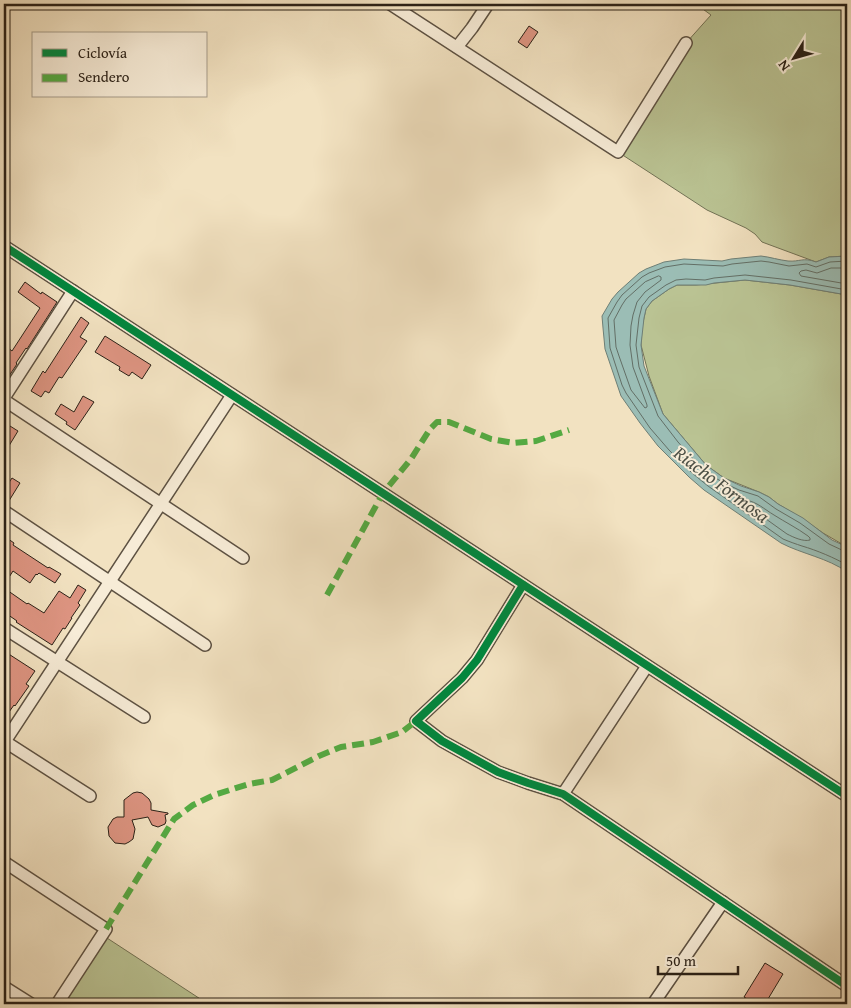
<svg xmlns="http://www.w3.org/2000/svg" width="851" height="1008" font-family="'Gentium Book Plus',serif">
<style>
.green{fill:#bac393;stroke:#727255}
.water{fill:#9bbdb5;stroke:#6e7f76}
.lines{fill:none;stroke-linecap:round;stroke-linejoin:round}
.shore{stroke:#636f66;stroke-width:1}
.building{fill:#dd9481;stroke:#2b2117}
.minor-casing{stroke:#5d5142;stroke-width:14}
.minor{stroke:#f7ecd7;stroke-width:11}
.quiet{stroke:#54aa42;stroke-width:6;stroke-dasharray:12 6;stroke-linecap:butt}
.cycleway-casing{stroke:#f7ecd7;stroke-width:11}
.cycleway{stroke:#00873e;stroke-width:8}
.labels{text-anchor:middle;stroke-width:4;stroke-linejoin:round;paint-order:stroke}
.water-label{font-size:19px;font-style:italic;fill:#4d5046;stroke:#f7ecd7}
</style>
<rect width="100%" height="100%" fill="#f2e2c1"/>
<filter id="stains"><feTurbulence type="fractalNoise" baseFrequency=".004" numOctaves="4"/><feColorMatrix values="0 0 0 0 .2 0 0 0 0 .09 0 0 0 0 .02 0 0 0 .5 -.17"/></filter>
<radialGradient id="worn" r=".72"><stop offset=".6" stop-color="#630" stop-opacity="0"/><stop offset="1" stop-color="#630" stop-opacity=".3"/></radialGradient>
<!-- green -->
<g class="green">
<polygon points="696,4 847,4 847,256 829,257 816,262 762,242 755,234 746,228 707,210 618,152 686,43 711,15"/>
<polygon points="745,280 790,285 847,295 847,547 823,533 803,519 778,504 769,497 759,492 724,478 706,465 663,414 649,376 641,345 642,327 646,309 652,301 669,289 677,285 696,285"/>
<polygon points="107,938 208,1004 63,1004"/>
</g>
<!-- water -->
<path class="water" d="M761,256c9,1 18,4 27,5 12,1 15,-4 28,1l13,-5 18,-1v39l-57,-10 -45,-5 -31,3 -8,2h-29l-8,4 -17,12 -6,8 -2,9 -3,27 3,21 19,48 43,51 18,13 17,8 18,6 10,5 9,7 25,14 29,22 15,7v25c-19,-14 -45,-18 -66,-29l-77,-53 -15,-13 -31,-31 -18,-23 -19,-27 -16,-47 -2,-21 -1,-12 10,-17 6,-7 21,-19 7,-4 18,-7 20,-3 38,2 9,-2z"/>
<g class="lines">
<!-- shore -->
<g class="shore">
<path d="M847,261l-17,1 -14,5 -9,-3 -18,2 -20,-4 -8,-1 -29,3 -9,2 -39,-2 -19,3 -16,6 -7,4 -20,18 -5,7 -9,16 2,30 12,37 4,8 24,35 19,22 23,23 16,13 75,53c7,3 13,5 19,7 14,4 33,12 45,19"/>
<polyline points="847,268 831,268 817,273 806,270 801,271 799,273 801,276 847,284"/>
<polygon points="659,276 661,277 661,280 645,292 637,302 633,315 631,326 630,345 633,367 647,405 647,407 645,408 631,390 619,356 616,347 614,320 622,305 626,299 645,282"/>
<polyline points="847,290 791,280 745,275 714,278 705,280 686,279 676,280 666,285 649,297 642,306 639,318 636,345 639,367 658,416 678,442 702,469 722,482 739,490 758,496 776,509 800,523 829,544 844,551 847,551"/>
<path d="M746,500c11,2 18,9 28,15 11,7 23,13 34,21l2,2v2c-7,2 -17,-3 -23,-6l-42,-30 -1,-3z"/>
</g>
</g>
<!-- building -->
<g class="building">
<polygon points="529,26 538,32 527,48 518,42"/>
<polygon points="25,282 41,294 42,292 57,302 27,349 26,348 16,363 17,364 9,376 4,372 4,351 7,347 12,351 40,308 18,292"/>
<polygon points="81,317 89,323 80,337 87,341 62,378 59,377 49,393 45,391 41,397 31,391 43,371 45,373"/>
<polygon points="105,336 151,365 142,379 132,372 129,376 119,370 120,367 95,352"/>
<polygon points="83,396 94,402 75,430 66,424 67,422 55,414 61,404 74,412"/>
<polygon points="10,426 18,431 4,454 4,435"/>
<polygon points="12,478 20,483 7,504 4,504 4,490"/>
<polygon points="4,536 14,543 13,545 48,568 49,567 61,574 55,583 39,573 37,575 36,574 30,583 13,571 4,585"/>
<polygon points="78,585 86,590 78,603 80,605 71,618 72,618 65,629 63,628 52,645 16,622 17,621 4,612 4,588 27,604 28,603 44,613 59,591 70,598"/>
<polygon points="4,651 35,671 26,684 29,686 15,706 14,705 4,719"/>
<polygon points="137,792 142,793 149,799 151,803 151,810 168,813 168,814 165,815 166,821 165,824 158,827 152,825 148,817 132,820 135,829 133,839 129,842 125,844 115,843 109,836 108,827 113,819 117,817 124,817 124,800 133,793"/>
<polygon points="765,963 783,974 765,1004 756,1004 744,997"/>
</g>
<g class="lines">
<defs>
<g id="minor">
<polyline points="390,4 618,152 686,43"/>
<polyline points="457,47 472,28 488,4"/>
<polyline points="4,246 847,796"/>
<polyline points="4,398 73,291"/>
<polyline points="4,400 243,558"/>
<polyline points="4,511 205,645"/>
<polyline points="523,585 477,660 462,678 416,721 442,741 498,772 528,783 563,794 847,986"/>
<polyline points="4,628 144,717"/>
<polyline points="4,741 90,796"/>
<polyline points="4,743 232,395"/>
<polyline points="563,794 647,666"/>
<polyline points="4,862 106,929 57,1004"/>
<polyline points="4,987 31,1004"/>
<polyline points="653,1004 723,902"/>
</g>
</defs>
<!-- minor casing -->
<use href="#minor" class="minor-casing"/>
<!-- minor -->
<use href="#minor" class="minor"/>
<!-- quiet -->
<g class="quiet">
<polyline points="327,595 383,493 411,459 430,429 437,422 449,422 491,439 514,443 536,441 569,430"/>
<polyline points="106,929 174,819 193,805 214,795 249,784 272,780 319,756 341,747 373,742 402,732 416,721"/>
</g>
<defs>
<g id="cycleway">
<polyline points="4,246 847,796"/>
<polyline points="523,585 477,660 462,678 416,721 442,741 498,772 528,783 563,794 847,986"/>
</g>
</defs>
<!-- cycleway casing -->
<use href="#cycleway" class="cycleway-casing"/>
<!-- cycleway -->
<use href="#cycleway" class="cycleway"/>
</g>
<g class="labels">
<!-- water labels -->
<g class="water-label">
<text transform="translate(722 484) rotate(37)" y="7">Riacho Formosa</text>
</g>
</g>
<!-- margin -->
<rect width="851" height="1008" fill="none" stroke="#f2e2c1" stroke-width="20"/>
<rect x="5" y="5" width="841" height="998" fill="none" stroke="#2b2117" stroke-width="2.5"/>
<rect x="10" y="10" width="831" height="988" fill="none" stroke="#2b2117"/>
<!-- legend -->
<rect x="32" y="32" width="175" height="65" fill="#f7ecd7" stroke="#a59b8a"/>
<rect x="42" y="49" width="25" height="8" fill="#00873e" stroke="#a59b8a"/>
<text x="78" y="58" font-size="15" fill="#2b2117">Ciclovía</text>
<rect x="42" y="74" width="25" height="8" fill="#54aa42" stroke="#a59b8a"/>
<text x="78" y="82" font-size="15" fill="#2b2117">Sendero</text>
<!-- north arrow -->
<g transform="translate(794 58) rotate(233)" stroke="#f7ecd7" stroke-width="4" paint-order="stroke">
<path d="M0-4L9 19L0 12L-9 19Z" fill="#2b2117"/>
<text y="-8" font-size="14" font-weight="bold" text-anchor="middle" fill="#2b2117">N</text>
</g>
<!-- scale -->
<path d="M658 966v8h80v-8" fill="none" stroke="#2b2117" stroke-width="2.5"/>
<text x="666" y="966" font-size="15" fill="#2b2117" stroke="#f7ecd7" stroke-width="4" paint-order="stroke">50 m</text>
<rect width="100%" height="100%" filter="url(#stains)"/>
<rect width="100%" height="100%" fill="url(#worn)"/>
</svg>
